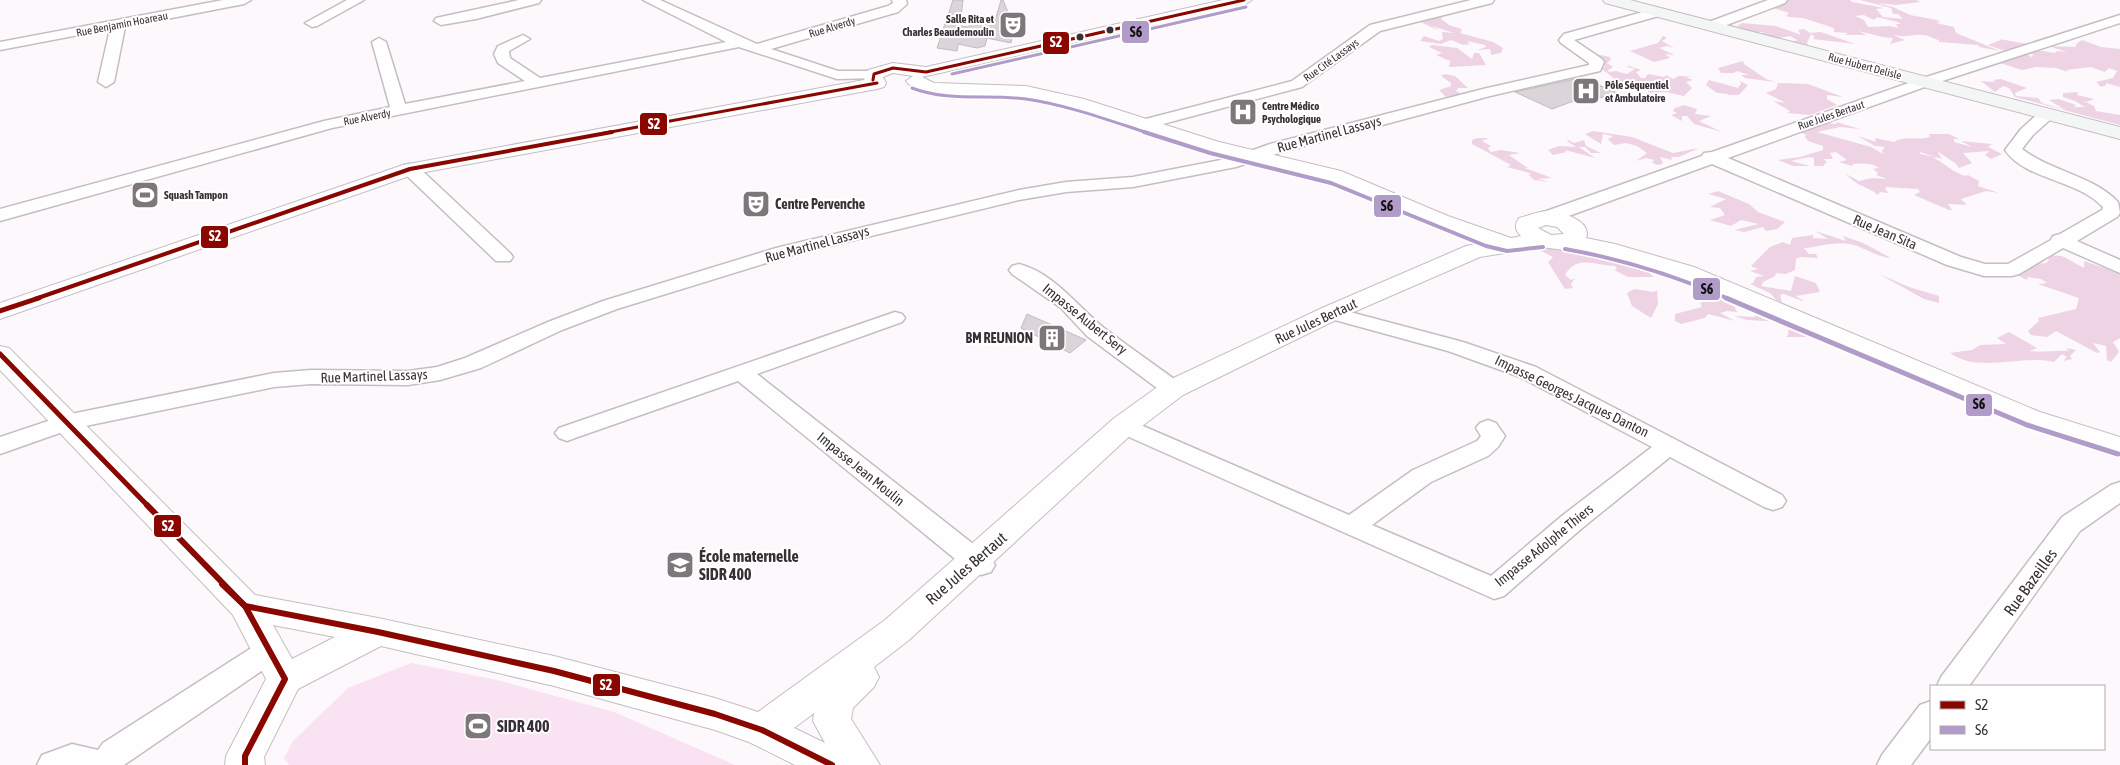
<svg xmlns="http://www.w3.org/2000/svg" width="2120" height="765" font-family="'Asap Condensed',sans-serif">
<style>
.green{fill:#f9e2f1}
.forest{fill:#edd3e4;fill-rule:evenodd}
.building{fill:#dbd5d9;stroke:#c2bcc0}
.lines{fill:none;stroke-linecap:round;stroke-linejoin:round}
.minor-casing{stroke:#c4bec2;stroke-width:3}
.tertiary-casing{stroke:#c4bec2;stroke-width:2}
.secondary-casing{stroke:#c4bec2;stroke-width:2}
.minor{fill:#fffefe;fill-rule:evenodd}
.tertiary{fill:#fffefe;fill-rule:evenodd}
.secondary{fill:#f4f6f5;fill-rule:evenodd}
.bus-1-far3-casing{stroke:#fff;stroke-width:5.5}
.bus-1-far2-casing{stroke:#fff;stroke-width:7}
.bus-1-far1-casing{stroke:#fff;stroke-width:9}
.bus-1-casing{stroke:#fff;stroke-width:10}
.bus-2-far2-casing{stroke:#fff;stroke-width:5.5}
.bus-2-far1-casing{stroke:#fff;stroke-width:7}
.bus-2-casing{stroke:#fff;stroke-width:9}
.bus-1-far3{stroke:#890700;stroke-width:3}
.bus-1-far2{stroke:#890700;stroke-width:4}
.bus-1-far1{stroke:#890700;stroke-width:5}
.bus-1{stroke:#890700;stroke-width:6}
.bus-2-far2{stroke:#b19bc9;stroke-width:3}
.bus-2-far1{stroke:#b19bc9;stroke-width:4}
.bus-2{stroke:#b19bc9;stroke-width:5}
.bus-dot{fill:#383035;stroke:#fff;stroke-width:2}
.labels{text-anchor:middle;stroke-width:4;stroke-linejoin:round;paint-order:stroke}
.far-poi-label{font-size:11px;font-weight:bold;fill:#383035;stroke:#fff;text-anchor:start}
.far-street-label{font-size:11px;fill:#383035;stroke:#fff}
.street-label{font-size:14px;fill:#383035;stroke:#fff}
.poi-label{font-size:14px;font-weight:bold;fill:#383035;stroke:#fff;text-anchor:start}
.near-poi-label{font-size:16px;font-weight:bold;fill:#383035;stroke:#fff;text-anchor:start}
.near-street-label{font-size:16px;fill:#383035;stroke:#fff}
.line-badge{stroke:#fff;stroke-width:2}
.badge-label{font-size:14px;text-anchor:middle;font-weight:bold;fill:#fff}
.pale-badge-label{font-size:14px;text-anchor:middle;font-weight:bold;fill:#111}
</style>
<rect width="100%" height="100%" fill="#fdf8fb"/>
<!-- green -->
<polygon class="green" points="411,663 497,680 614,712 735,765 289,765 284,758 293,741 348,688"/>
<!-- forest -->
<g class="forest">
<path d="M1782,0h68l2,2 32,6 -8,1 7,8 20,2 -5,-5h-5l-2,-6 -31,-8h57l3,2 -24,3 -20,-2 17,4 17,8 27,5 3,2 -4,1 18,4 2,6 44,18 -21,-4 -1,-2 -39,-3v-2c-6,-1 -10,-5 -16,-5 -11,-1 -15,3 -30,0l12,5 -15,4 3,-6c-12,0 -23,-5 -35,-7l9,4h-22l3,-2 -14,-1v-4l-31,-10 -15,-1 -2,-1 3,-3 -16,-5zM1864,15l10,5 3,-3c6,2 21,4 24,7h-5l2,4 -8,-2 -22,1 -4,-7 -9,-4z"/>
<polygon points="1445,14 1441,19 1449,25 1462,29 1460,33 1493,42 1503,48 1501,53 1491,55 1490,49 1478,50 1486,47 1485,45 1467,41 1470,44 1463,45 1451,40 1441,44 1420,41 1424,36 1439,41 1443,39 1442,32 1454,33 1432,26 1439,31 1417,20"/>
<polygon points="1742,23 1776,26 1801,35 1798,30 1804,29 1810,33 1821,32 1855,44 1813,39 1815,37 1811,34 1807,43 1808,45 1793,42 1797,40 1790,36 1779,38 1761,34 1764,32 1747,32 1750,31 1737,26"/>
<polygon points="1663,36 1667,38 1662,41 1674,48 1667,46 1659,48 1675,55 1665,54 1670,58 1654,62 1630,51 1658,43"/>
<polygon points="1999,39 2028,44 2005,51 1988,45 2001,40"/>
<polygon points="2082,40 2101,47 2120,49 2120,87 2106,83 2106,85 2101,87 2096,82 2113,78 2117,71 2109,68 2105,72 2091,67 2066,70 2068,72 2056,68 2036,67 2022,70 2000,63 2023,53 2032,57 2033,54 2030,49 2055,53 2057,51 2067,52 2048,46 2076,47 2076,44"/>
<polygon points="1432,45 1457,48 1472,59 1474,53 1479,53 1486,65 1449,67 1450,61 1436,55 1442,53 1429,47"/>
<path d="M1591,53l19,4 1,3 -4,3 6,4 -5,3 1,2 7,-1 11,3 8,-5 -8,-2 2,-1 12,4 -5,2 5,6h4l3,-4 16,3 2,-2 7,4 6,-3 16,1h-9l7,3 -7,2 6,6 -8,8 -18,-4 -18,1v-2l-9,-1 -2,-3 2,-2h-6l-2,-5 -5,2 4,5c-16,-6 -19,-13 -34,-21l10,1z"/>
<polygon points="1743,61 1744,64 1766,79 1775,82 1745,78 1741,75 1749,75 1737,71 1734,73 1721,73 1718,68"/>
<polygon points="1445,74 1455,76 1468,88 1458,88 1456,91 1461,94 1446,97 1439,90 1451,86 1451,83 1441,76"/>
<polygon points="2001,79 2027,88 2015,93 2016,96 2038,98 2042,103 2065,110 2049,100 2059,99 2076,105 2074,107 2085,107 2075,101 2063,97 2063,93 2078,92 2077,95 2094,99 2087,102 2081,100 2094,106 2096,111 2120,115 2120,125 2015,97 2009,88 2003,86 1995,92 1981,81 1995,82 1993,80"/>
<polygon points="1709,80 1738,88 1741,84 1740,81 1748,85 1739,95 1728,95 1729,94 1717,93 1706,85"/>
<polygon points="1778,83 1808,84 1843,97 1827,95 1827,99 1837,105 1810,115 1787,113 1790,111 1773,101 1786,103 1766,93 1776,89"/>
<polygon points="1684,105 1697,109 1695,114 1711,116 1699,121 1722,132 1694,124 1687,116 1682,116 1682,121 1671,115 1677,113 1673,111 1675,108"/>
<path d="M1836,122l24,7 -20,-2 -23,5 54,15 12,7 -1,-4 3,-3 -10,-1 -17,-10 18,6 -1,-4 19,4c12,-7 23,-1 36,-5l-1,-3h20l10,5h-5v3l18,5 -11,-6 31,3 -4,3 14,7 -11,5 -6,-4 4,-4 -26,2 9,10 -13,5 -4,-5 -18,-12 5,8 -22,-7v2l16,3 -2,1c12,6 18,14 31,18l3,-1 11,6 -1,5 21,7 -13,-2 -25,8 6,6 -19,-1 4,6h-3l-35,-15 6,-3 -2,-3 -32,-2 -1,2 4,4 -9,-1 -2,3c-12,-10 -19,-7 -32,-21l13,7 13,-3 15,1 -11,-4 2,-2 -5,-4 6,-1c-7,-5 -18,-5 -26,-4l-1,2 -13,-4 8,-2 -11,-8 -6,1 3,6h-10l4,3 -4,4h-9v-8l-5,-1 -18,4 19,5h-17l-15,-6 22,-3 23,-7v-4l-15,-5 -3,-4 1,-2 6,2 -13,-5 24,-9 14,1z"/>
<path d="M1593,131l39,6 41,16 26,-5 -20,9h-8l1,3 -12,-3 3,6c-4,3 -8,2 -11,-1l2,-2 -8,-2 -10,3 11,-8 -10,-7 -11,-3 -12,2 -6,-6 5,-3 -10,-2 -2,10 -16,-10z"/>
<polygon points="1477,138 1489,138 1482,141 1491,146 1488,148 1491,152 1501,150 1520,153 1509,155 1528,168 1525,168 1552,178 1538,179 1549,182 1534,180 1528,174 1533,174 1507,167 1511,165 1472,144 1472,140"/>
<polygon points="1568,140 1574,143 1584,140 1586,146 1601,153 1591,153 1585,147 1579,147 1595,158 1565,150 1566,152 1553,155 1548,150 1559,146 1576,147 1567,141"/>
<polygon points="1718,191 1749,204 1758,212 1785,222 1777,229 1766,231 1763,227 1744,232 1734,230 1759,224 1741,220 1731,226 1710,220 1725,215 1720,208 1710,207 1726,199 1708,194"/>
<path d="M1815,231l31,10 -3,-5 20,7 28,15c-15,-1 -27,-11 -41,-14 -16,-3 -31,3 -46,4l5,6h7l2,4 -18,-1 -4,2 -1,11 -9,4 -10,-1 -1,3 -12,6 -2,4 30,5 4,-15 21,7 4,9 -24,4 9,6 -21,-8 -4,1 2,7 -5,-1 -7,-8 -20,-9 3,-1 3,-6 8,-1 -14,-5 8,-2 -7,-3 19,-19 13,-5 7,3 2,-7 21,-3v3l15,1z"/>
<path d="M1544,246l113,26 -7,2 4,3h-26l-14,-7 3,-1 -2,-3c-19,0 -38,-12 -50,9l6,5 4,-2 -4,6 2,4 -8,1 -17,-27 5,-5 -14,-7 5,-1z"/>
<polygon points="2046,255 2062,256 2084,268 2084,261 2120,273 2120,338 2113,342 2119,352 2111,362 2107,360 2106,346 2093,343 2100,352 2097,353 2056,331 2047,337 2031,335 2028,331 2039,321 2038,318 2076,309 2079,298 2038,284 2047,283 2041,279 2027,277 2028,280 2016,275 2031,264 2046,263 2049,260"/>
<polygon points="1879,274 1909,287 1939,296 1939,303 1924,299"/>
<polygon points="1634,289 1654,292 1657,290 1658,304 1651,318 1632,306 1627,293"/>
<polygon points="1714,297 1727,301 1732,299 1825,337 1786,337 1788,335 1789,327 1783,322 1747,320 1734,316 1755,317 1755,313 1743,309 1754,310 1733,303 1737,312 1727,311 1720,313 1735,321 1708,314 1705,318 1681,324 1675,321 1675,314 1702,307 1700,303"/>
<path d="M2009,332l28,16 -8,3c15,2 25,-1 40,0l-3,-3 10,2 -6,6 2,3 -9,2 4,-4 -5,-3 -8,8c-32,-8 -75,12 -104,-9l22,-3 8,-5 26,-1 -9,-6z"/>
</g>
<!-- building -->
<g class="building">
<polygon points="953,0 963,0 960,26 969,27 972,20 978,18 995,21 1001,0 1003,0 1010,17 1015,18 1011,43 987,38 985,46 977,48 958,44 957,51 937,48"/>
<polygon points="1575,79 1584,79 1618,93 1589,101 1582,98 1552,109 1515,92"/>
<polygon points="1027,314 1086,340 1070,353 1021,328"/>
</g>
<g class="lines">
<defs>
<g id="minor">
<polygon points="223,0 251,0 244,4 125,27 114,82 106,87 98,82 110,29 0,50 0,42"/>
<polygon points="347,0 364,0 317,26 312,27 305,23"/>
<polygon points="519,0 541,0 539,3 476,19 441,25 434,21 436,18"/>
<polygon points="643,0 660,0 757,44 888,6 893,3 892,0 906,0 907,4 898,12 771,49 838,71 879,71 881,74 874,78 837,79 739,47 332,128 0,221 0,209 324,121 390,107 372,42 379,38 386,42 405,104 525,81 498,63 494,54 498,46 523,35 530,39 509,51 510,58 540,78 726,42"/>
<polygon points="1471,0 1494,0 1492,3 1380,31 1302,87 1144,129 1136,124 1138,121 1292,81 1370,25"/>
<polygon points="1768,0 1787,0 1785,3 1716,29 1706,29 1704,26 1706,23"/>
<polygon points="1657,8 1662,9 1664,12 1662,15 1574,40 1602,59 1604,62 1600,71 1490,96 1282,152 1236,167 1133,187 1066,192 1019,200 789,256 617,309 562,330 481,368 440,380 408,385 311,384 274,387 71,429 0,454 0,437 66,415 274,373 311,370 408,371 437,367 465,358 548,322 603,301 776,248 1019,190 1066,182 1133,177 1231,158 1270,144 1483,89 1589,65 1589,63 1561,43 1559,40 1564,34"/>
<path d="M2120,15v8l-190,62 -202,73 233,99 24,7h23l43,-24 2,-4 7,-2 42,-24 1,-3c-26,-28 -78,-27 -98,-57l16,-21 20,-18h12l2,3 -2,3 -20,18 -11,14c30,23 70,26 96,53l2,11 -3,4 -40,24 43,19v13l-57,-25 -44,26 -7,2h-28l-37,-11 -235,-101 -160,58h-14l-2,-4 2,-4 164,-58 2,-3 8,-1 208,-73z"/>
<polygon points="410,164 416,165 510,253 513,257 510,261 496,261 404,173 401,169 404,165"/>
<path d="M1019,264c35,9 58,42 85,64 25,19 51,37 77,56l3,5 -3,5 -8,2 -8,-2 -78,-58 -26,-28 -49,-34 -3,-4 3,-4z"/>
<polygon points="1331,307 1463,342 1536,367 1782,495 1786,501 1782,507 1773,510 1764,507 1670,457 1581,529 1504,596 1494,599 1120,433 1116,428 1120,423 1128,420 1136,423 1349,515 1413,470 1477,441 1481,436 1476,428 1480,423 1488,420 1496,423 1505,436 1498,447 1488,456 1431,482 1372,525 1491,576 1563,515 1652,447 1520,377 1448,351 1324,317 1321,313 1324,309"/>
<polygon points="895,312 902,314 905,318 902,322 757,374 991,558 995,565 991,572 981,575 971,572 738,381 575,438 567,441 559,438 555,433 559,428"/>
<polygon points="2120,482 2120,503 2080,531 1969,686 1937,686 1941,677 2062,517 2111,485"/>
<polygon points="269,639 279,643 284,651 279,659 124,765 37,765 42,755 72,744 98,750 103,743 259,643"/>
<polygon points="1931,701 1931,738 1911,765 1877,765 1882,755 1920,705"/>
</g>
<path id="tertiary" d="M1223,0h29l-8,5 -322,72 12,6 92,3 58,13 135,43 122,29 107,45 63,22 10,-2c-6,-6 -7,-11 -2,-18 8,-2 18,-6 27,-7 13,0 47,9 40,27l29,6 79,23 346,145 80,25v20l-100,-33 -344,-147 -72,-22 -63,-8 -61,10 -140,61 -157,77 -50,38 -224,207 -35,27 5,10 -5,10 -21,21 -2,11 29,46h-85l-46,-23 -34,-12 -161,-44 -173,-40 -83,43 -34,68 1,8h-40l1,-9 40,-77 -33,-64 -233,-245v-24l9,2 246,247 123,23 176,38 161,42 43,14 127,-92 228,-201 50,-36 159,-75 144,-62 15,-3c-53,-19 -103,-44 -155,-62 -43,-15 -89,-20 -132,-34 -55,-18 -110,-41 -167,-49 -27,-4 -106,5 -121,-17l7,-5 -20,-3 -10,4 3,6 -2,4 -7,2 -462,85 -415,145v-16l403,-138 461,-85 4,-10 25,-7 33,4zM1546,225l11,2 7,7 -13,1 -13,-7zM273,625l62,12 -43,22zM814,713l-1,8 12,22 -31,-15z"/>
<polygon id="secondary" points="1603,0 1630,0 2120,127 2120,139 1605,3"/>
</defs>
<!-- minor casing -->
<use href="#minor" class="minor-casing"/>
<!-- tertiary casing -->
<use href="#tertiary" class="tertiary-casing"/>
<!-- secondary casing -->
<use href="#secondary" class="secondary-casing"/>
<!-- minor -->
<use href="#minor" class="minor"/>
<!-- tertiary -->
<use href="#tertiary" class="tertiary"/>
<!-- secondary -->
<use href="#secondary" class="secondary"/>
<defs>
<g id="bus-1-far3">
<polyline points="873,80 874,74 893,68 926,72 1244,0"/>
<polyline points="605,133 877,83"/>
</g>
<polyline id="bus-1-far2" points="35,299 410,169 612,132"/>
<g id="bus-1-far1">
<polyline points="0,311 39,298"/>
<polyline points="0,354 148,506"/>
</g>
<g id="bus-1">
<polyline points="147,505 245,606 378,632 554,671 715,714 762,730 832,765"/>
<polyline points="222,584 245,606 285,679 245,756 245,765"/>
</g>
<g id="bus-2-far2">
<polyline points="952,74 1246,7"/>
<path d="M912,88c36,14 76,6 114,11 41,6 82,21 122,34"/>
</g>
<g id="bus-2-far1">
<polyline points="1144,132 1210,153 1331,183 1486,246 1507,251 1543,247"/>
<path d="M1565,249c57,10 111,27 164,50"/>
</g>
<polyline id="bus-2" points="1726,298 2027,425 2118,454"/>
</defs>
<!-- bus-1-far3 casing -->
<use href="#bus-1-far3" class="bus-1-far3-casing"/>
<!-- bus-1-far2 casing -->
<use href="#bus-1-far2" class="bus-1-far2-casing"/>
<!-- bus-1-far1 casing -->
<use href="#bus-1-far1" class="bus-1-far1-casing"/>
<!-- bus-1 casing -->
<use href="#bus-1" class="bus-1-casing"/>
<!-- bus-2-far2 casing -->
<use href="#bus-2-far2" class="bus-2-far2-casing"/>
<!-- bus-2-far1 casing -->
<use href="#bus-2-far1" class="bus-2-far1-casing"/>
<!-- bus-2 casing -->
<use href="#bus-2" class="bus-2-casing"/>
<!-- bus-1-far3 -->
<use href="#bus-1-far3" class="bus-1-far3"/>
<!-- bus-1-far2 -->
<use href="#bus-1-far2" class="bus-1-far2"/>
<!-- bus-1-far1 -->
<use href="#bus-1-far1" class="bus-1-far1"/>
<!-- bus-1 -->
<use href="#bus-1" class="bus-1"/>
<!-- bus-2-far2 -->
<use href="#bus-2-far2" class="bus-2-far2"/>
<!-- bus-2-far1 -->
<use href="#bus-2-far1" class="bus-2-far1"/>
<!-- bus-2 -->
<use href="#bus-2" class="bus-2"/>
</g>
<!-- icons -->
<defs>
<symbol id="theatre-square" viewBox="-11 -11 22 22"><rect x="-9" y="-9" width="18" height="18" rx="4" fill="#7d767a" stroke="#fff"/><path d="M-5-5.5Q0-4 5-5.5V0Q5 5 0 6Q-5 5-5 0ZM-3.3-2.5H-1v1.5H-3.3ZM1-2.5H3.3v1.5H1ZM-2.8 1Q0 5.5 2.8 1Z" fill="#fff"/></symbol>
<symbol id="hospital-square" viewBox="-11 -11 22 22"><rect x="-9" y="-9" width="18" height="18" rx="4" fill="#7d767a" stroke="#fff"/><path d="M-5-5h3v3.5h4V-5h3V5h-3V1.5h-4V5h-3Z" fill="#fff"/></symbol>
<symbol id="stadium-square" viewBox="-11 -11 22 22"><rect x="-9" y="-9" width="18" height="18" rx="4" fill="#7d767a" stroke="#fff"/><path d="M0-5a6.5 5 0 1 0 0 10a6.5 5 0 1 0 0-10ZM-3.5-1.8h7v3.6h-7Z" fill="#fff"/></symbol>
<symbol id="building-square" viewBox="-11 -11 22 22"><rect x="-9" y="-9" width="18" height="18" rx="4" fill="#7d767a" stroke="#fff"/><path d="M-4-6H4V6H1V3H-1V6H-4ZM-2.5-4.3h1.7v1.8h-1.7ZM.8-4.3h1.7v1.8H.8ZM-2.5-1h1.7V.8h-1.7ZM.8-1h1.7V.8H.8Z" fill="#fff"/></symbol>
<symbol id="school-square" viewBox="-11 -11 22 22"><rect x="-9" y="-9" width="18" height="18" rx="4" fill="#7d767a" stroke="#fff"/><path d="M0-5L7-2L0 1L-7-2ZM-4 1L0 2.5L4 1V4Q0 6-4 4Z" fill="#fff"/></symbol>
</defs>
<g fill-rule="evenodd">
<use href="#theatre-square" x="997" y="9" width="32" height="32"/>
<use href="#hospital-square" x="1570" y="75" width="32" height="32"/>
<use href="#hospital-square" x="1227" y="96" width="32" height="32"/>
<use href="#stadium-square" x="129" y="179" width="32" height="32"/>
<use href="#theatre-square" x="740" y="188" width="32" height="32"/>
<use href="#building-square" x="1036" y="322" width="32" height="32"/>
<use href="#school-square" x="664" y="549" width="32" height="32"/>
<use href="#stadium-square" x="462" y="710" width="32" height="32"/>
</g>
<!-- markers -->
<g class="bus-dot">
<circle cx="1110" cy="30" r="4.5"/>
<circle cx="1080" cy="37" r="4.5"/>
</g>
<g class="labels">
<!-- far-poi labels -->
<g class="far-poi-label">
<text x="994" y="23" text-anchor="end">Salle Rita et<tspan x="994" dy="13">Charles Beaudemoulin</tspan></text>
<text x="1605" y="89">Pôle Séquentiel<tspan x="1605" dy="13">et Ambulatoire</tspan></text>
<text x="1262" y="110">Centre Médico<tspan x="1262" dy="13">Psychologique</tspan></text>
<text x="164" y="199">Squash Tampon</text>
</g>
<!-- far-street labels -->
<g class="far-street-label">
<text transform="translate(122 24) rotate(-11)" y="4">Rue Benjamin Hoareau</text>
<text transform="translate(832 27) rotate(-17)" y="4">Rue Alverdy</text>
<text transform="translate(1331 60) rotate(-36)" y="4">Rue Cité Lassays</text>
<text transform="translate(1865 66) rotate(15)" y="4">Rue Hubert Delisle</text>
<text transform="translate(1831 115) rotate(-19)" y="4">Rue Jules Bertaut</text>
<text transform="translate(367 117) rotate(-11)" y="4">Rue Alverdy</text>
</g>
<!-- street labels -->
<g class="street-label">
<text transform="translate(1329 134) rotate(-15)" y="5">Rue Martinel Lassays</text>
<text transform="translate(1885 232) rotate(23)" y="5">Rue Jean Sita</text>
<text transform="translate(817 244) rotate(-15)" y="5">Rue Martinel Lassays</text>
<text transform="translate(1085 319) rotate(39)" y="5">Impasse Aubert Sery</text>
<text transform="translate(1316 321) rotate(-25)" y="5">Rue Jules Bertaut</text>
<text transform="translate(374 376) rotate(-2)" y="5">Rue Martinel Lassays</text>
<text transform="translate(1572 396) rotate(26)" y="5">Impasse Georges Jacques Danton</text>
<text transform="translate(861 469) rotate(39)" y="5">Impasse Jean Moulin</text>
<text transform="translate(1544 545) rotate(-39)" y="5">Impasse Adolphe Thiers</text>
</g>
<!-- poi labels -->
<g class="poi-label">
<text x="775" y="209">Centre Pervenche</text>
<text x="1033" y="343" text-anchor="end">BM REUNION</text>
</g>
<!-- near-poi labels -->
<g class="near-poi-label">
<text x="699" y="562">École maternelle<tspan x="699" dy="18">SIDR 400</tspan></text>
<text x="497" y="732">SIDR 400</text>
</g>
<!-- near-street labels -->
<g class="near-street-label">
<text transform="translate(966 568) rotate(-41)" y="6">Rue Jules Bertaut</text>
<text transform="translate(2030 582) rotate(-54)" y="6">Rue Bazeilles</text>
</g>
</g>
<g class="line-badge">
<rect x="1121" y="20" width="29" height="24" rx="5" fill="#b19bc9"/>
<rect x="1042" y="31" width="28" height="24" rx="5" fill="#890700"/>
<rect x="639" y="112" width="29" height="24" rx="5" fill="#890700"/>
<rect x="1373" y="194" width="29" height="24" rx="5" fill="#b19bc9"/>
<rect x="200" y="225" width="29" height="24" rx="5" fill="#890700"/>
<rect x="1692" y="277" width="29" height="24" rx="5" fill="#b19bc9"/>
<rect x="1965" y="393" width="28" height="24" rx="5" fill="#b19bc9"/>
<rect x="153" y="514" width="29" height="24" rx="5" fill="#890700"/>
<rect x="592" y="673" width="29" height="24" rx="5" fill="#890700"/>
</g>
<g class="badge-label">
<text x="1056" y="47">S2</text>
<text x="654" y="129">S2</text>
<text x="215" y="241">S2</text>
<text x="168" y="531">S2</text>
<text x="606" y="690">S2</text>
</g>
<g class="pale-badge-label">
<text x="1136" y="37">S6</text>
<text x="1387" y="211">S6</text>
<text x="1707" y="294">S6</text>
<text x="1979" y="409">S6</text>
</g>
<!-- legend -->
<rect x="1930" y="685" width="175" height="65" fill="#ffffff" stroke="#afacae"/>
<rect x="1940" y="701" width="25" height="8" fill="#890700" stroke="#afacae"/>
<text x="1975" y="710" font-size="15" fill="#383035">S2</text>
<rect x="1940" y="726" width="25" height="8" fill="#b19bc9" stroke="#afacae"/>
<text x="1975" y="735" font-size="15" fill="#383035">S6</text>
</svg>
